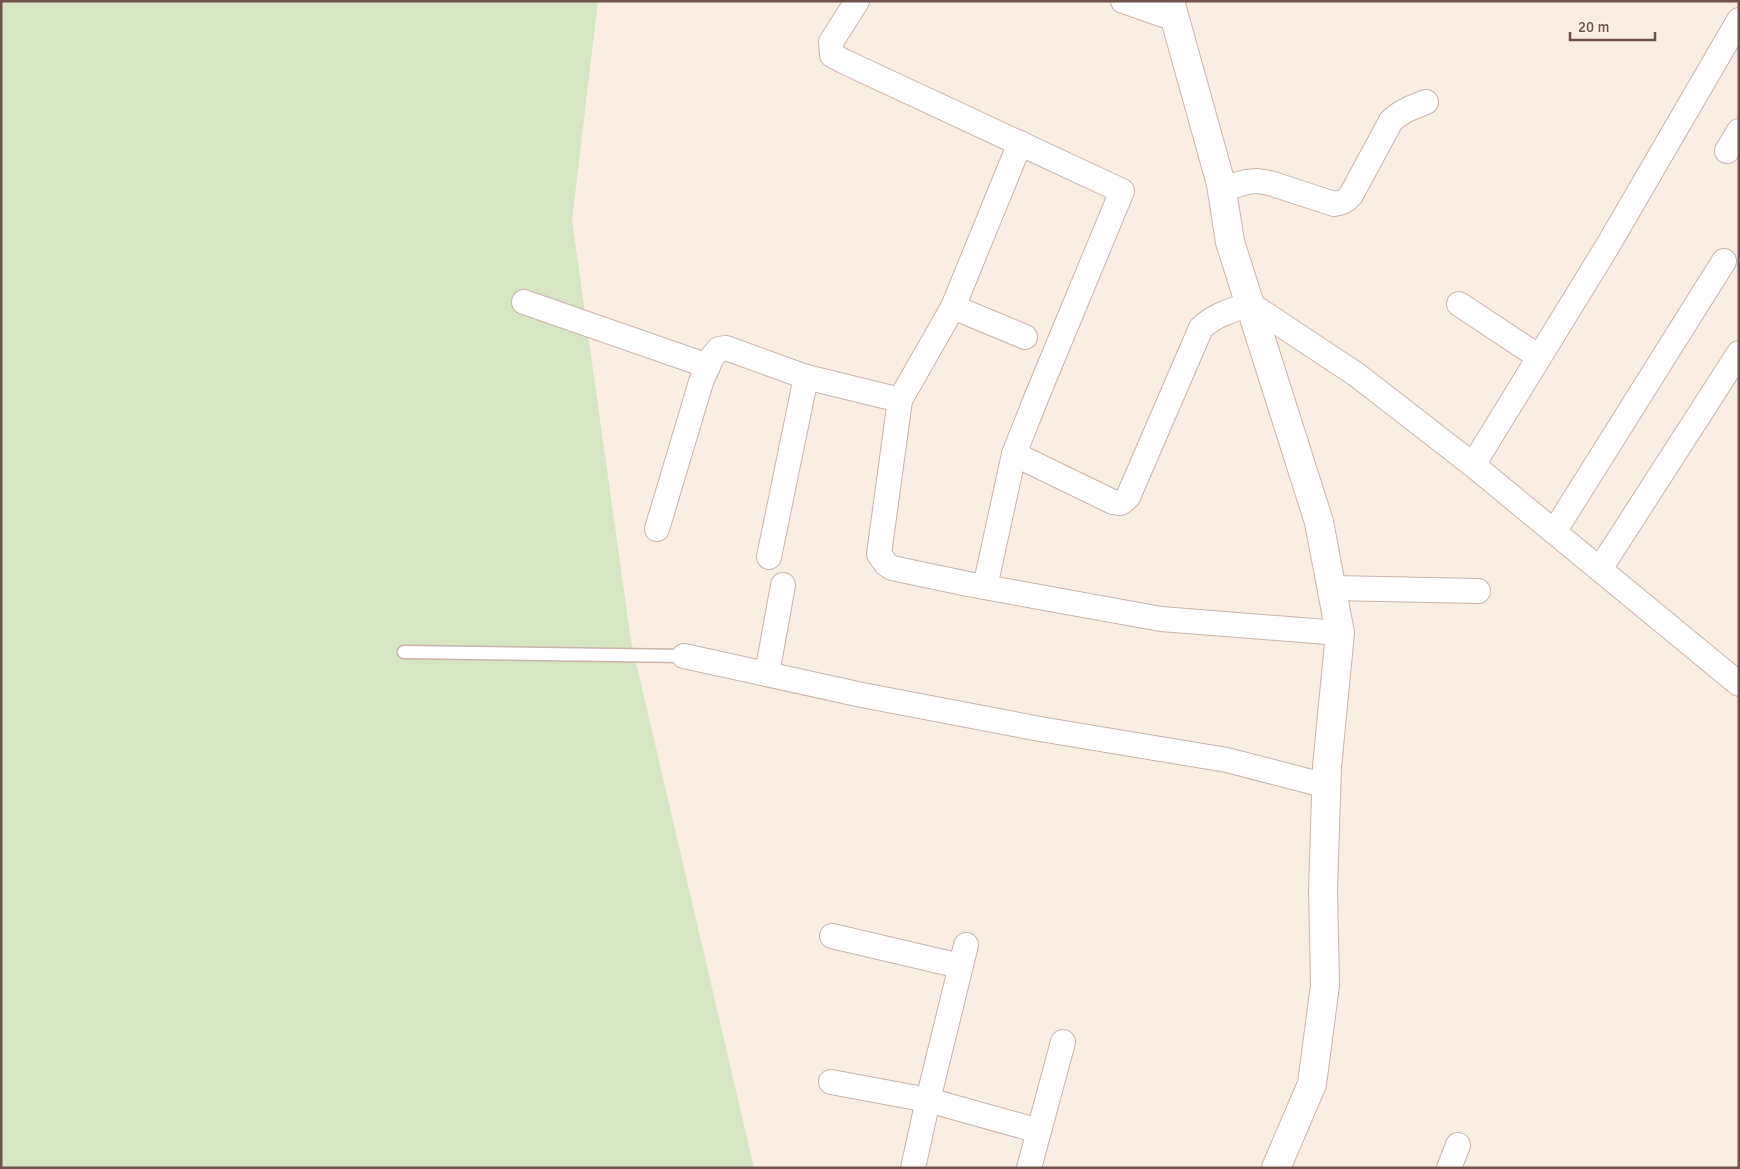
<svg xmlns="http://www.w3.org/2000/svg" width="1740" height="1169" font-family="Signika,sans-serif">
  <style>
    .green { fill: #d6e5c2 }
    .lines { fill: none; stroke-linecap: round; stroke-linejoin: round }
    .lane-casing { stroke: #c9b3aa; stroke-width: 15 }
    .street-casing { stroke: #c9b3aa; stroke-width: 26 }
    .secondary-casing { stroke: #ceb4aa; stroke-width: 30 }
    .lane { stroke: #fff; stroke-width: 12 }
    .street { stroke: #fff; stroke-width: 24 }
    .secondary { stroke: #fff; stroke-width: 28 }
  </style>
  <rect width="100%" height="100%" fill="#faede2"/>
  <path class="green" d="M1,1H598L572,220L631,641L754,1168H1Z"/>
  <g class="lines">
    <defs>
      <path id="lane" d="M404,652L684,656"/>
      <g id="street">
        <path d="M857,1L831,42L832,55L843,61L1122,191L1037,396L1014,454L985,587"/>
        <path d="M1123,1L1175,19"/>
        <path d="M1727,151L1739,131"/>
        <path d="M1221,184L1237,185L1246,182L1257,181L1270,183L1334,204C1342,203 1346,201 1351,195L1391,121C1401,111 1413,107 1426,102"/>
        <path d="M524,302L708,366"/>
        <path d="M1459,304L1539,357"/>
        <path d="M953,307L1025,337"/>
        <path d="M900,400L953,307L1020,143"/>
        <path d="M1014,454L1113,502L1121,503L1128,497L1201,328C1215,315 1232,310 1250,304L1357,375L1473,465L1739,684"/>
        <path d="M1473,465L1607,247L1739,20"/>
        <path d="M657,529L701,382L712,357L719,349L726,348L806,377L900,400L879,554L886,564L892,568L968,584L1161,619L1340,633"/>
        <path d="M1554,532L1724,261"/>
        <path d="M769,557L806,377"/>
        <path d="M1600,569L1739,353"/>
        <path d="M1332,588L1478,591"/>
        <path d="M684,656L862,695L1040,729L1227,760L1327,786"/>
        <path d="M767,674L783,585"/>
        <path d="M832,936L960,966"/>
        <path d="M831,1082L928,1100L1039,1131"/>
        <path d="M913,1168L928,1100L966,945"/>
        <path d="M1029,1168L1063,1042"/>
        <path d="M1449,1168L1458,1145"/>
      </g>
      <path id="secondary" d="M1170,1L1221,184L1230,242L1319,522L1340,633L1327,767L1323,889L1325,985L1312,1084L1276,1168"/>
    </defs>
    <use href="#lane" class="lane-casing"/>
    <use href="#street" class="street-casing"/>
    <use href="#secondary" class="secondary-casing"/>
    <use href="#lane" class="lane"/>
    <use href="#street" class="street"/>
    <use href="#secondary" class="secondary"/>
  </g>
  <rect width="1740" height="1169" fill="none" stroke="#6e524b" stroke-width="5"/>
  <path d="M1570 32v8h85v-8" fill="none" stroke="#6e524b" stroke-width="2.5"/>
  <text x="1578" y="32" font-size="15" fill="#6e524b" stroke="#fdf1e7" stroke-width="4" paint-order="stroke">20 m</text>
</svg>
